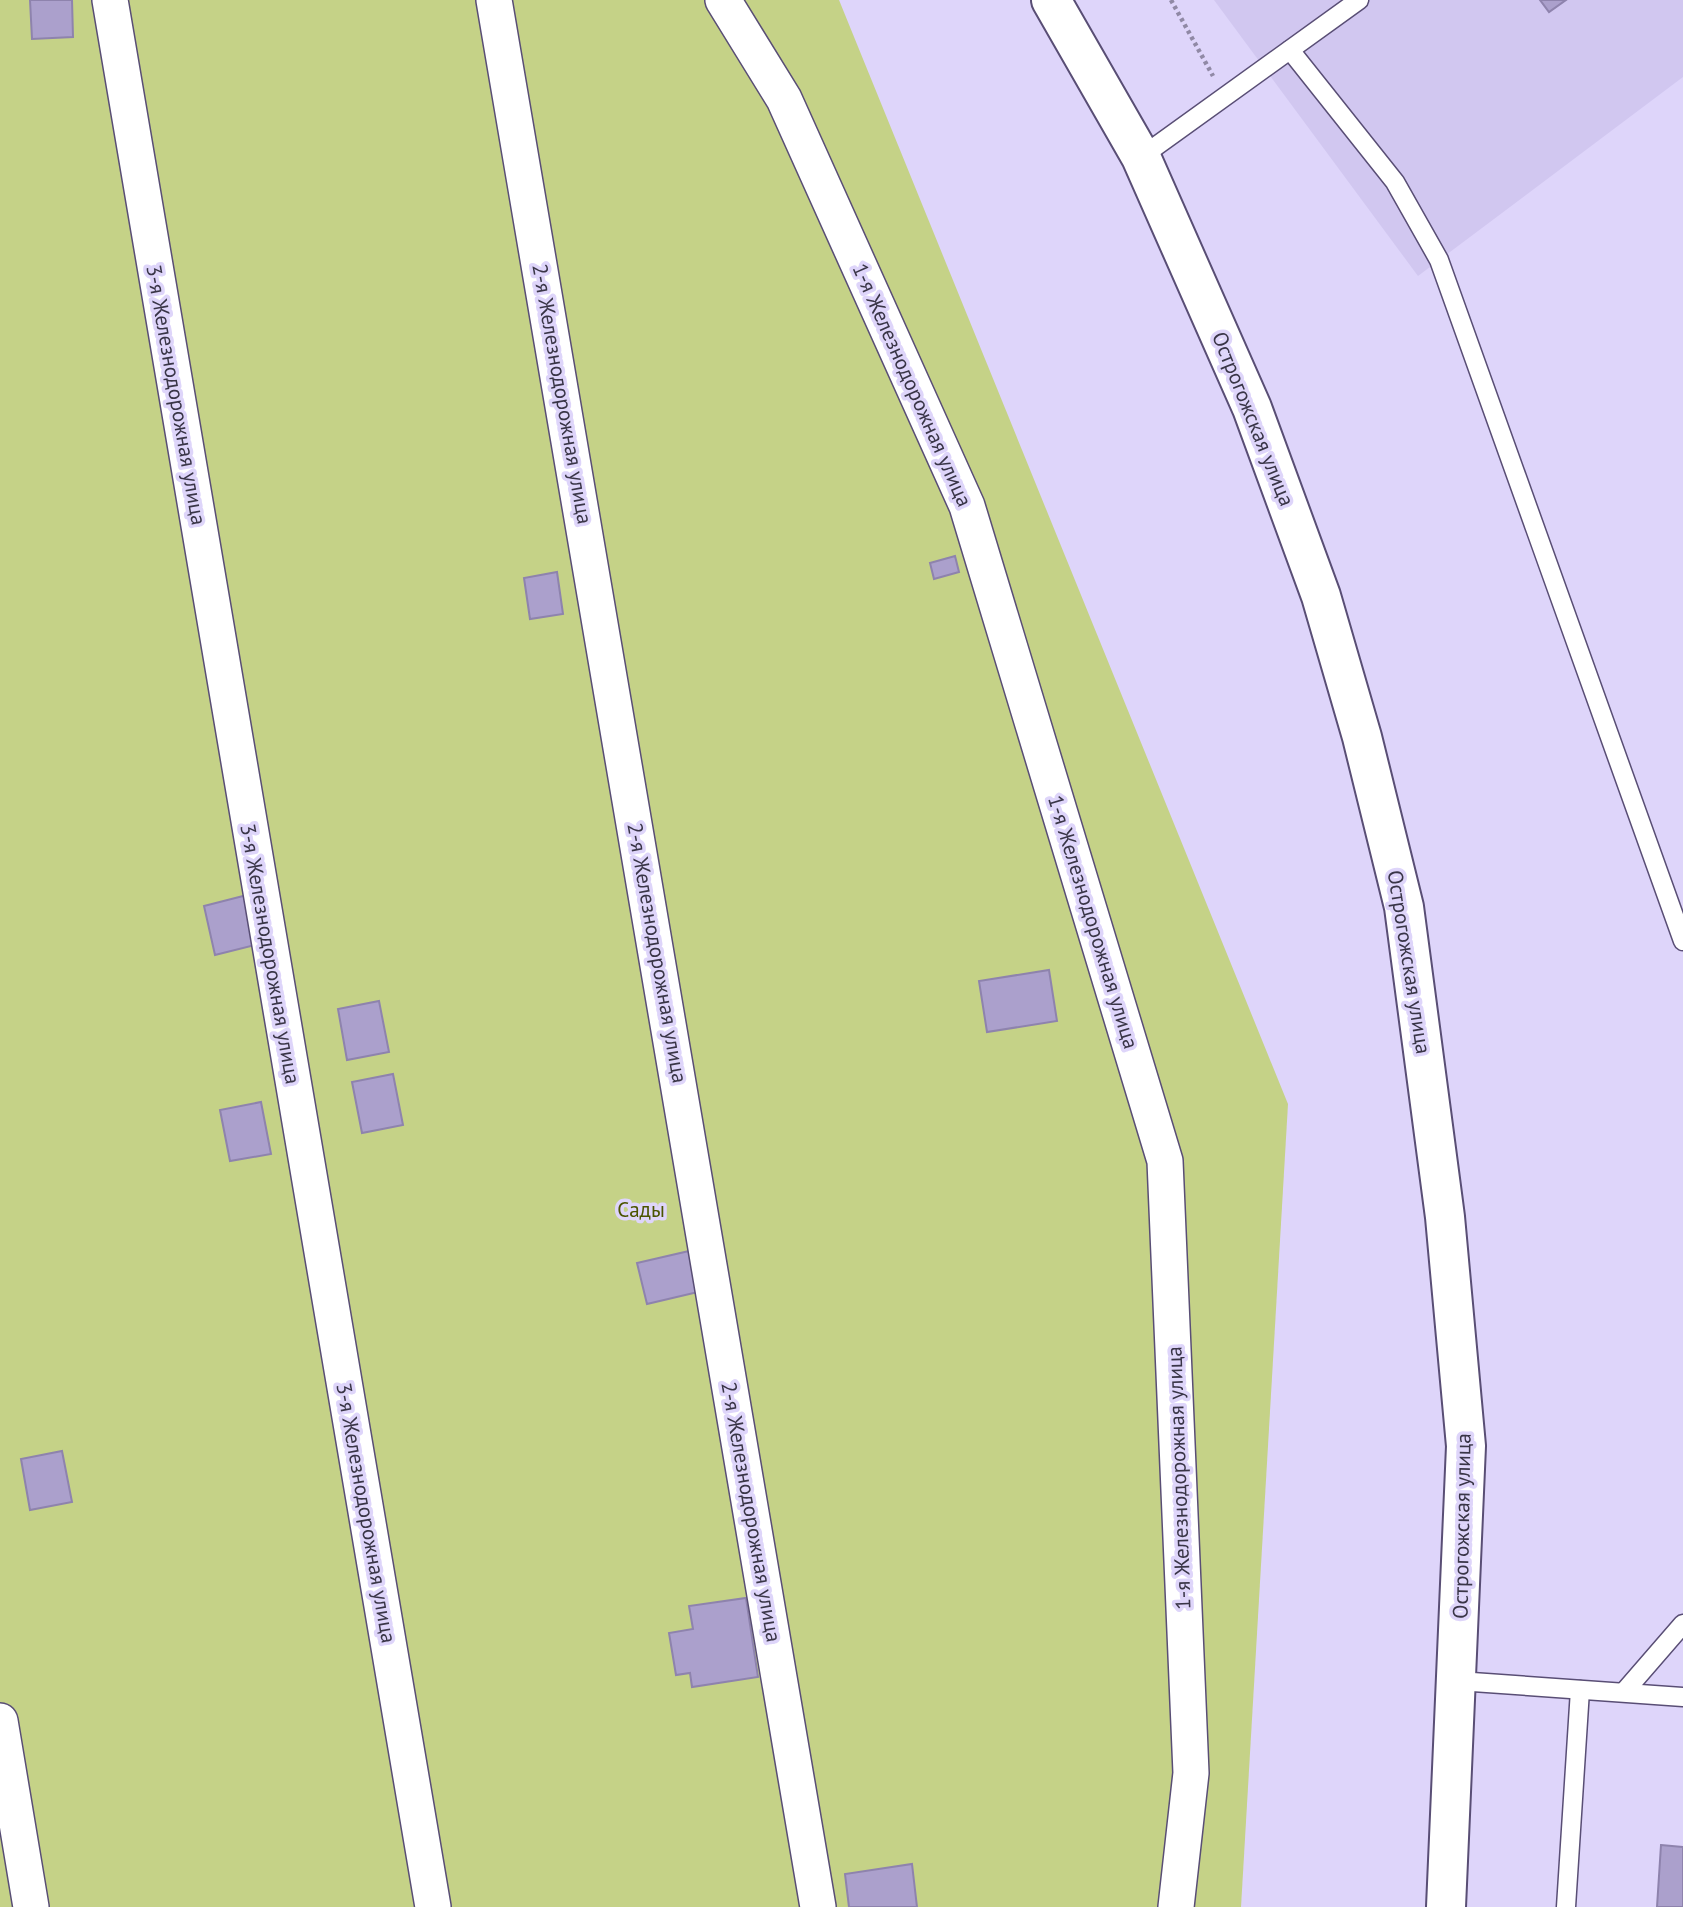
<svg xmlns="http://www.w3.org/2000/svg" width="1683" height="1907" font-family="'PT Sans',sans-serif">
  <style>
    .built { fill: #d1c7f0 }
    .green { fill: #c5d287 }
    .building { fill: #aba0cc; stroke: #8e83ad; stroke-width: 2 }
    .lines { fill: none; stroke-linecap: round; stroke-linejoin: round }
    .lane-casing { stroke: #594e75; stroke-width: 21 }
    .street-casing { stroke: #594e75; stroke-width: 38 }
    .secondary-casing { stroke: #594e75; stroke-width: 42 }
    .path { stroke: #9089a5; stroke-width: 4.5; stroke-dasharray: 3.5 3.5; stroke-linecap: butt }
    .lane { stroke: #fff; stroke-width: 18 }
    .street { stroke: #fff; stroke-width: 35 }
    .secondary { stroke: #fff; stroke-width: 38 }
    .labels { text-anchor: middle; stroke-width: 7; stroke-linejoin: round; paint-order: stroke }
    .street-label { font-size: 21px; fill: #393547; stroke: #ded5fa }
    .park-label { font-size: 21px; fill: #4b5400; stroke: #ded5fa }
  </style>
  <rect width="100%" height="100%" fill="#ded5fa"/>
  <path class="built" d="M1214,0H1683V77L1418,276Z"/>
  <path class="green" d="M0,0H839L1288,1104L1241,1907H0Z"/>
  <g class="building">
    <path d="M30,0H72L73,37L32,39Z"/>
    <path d="M1540,0H1566L1549,12Z"/>
    <path d="M955,556L959,572L934,579L930,563Z"/>
    <path d="M557,572L563,614L530,619L524,578Z"/>
    <path d="M247,895L259,944L215,955L204,906Z"/>
    <path d="M1049,970L1057,1021L987,1032L979,981Z"/>
    <path d="M379,1001L389,1052L347,1060L338,1009Z"/>
    <path d="M393,1074L403,1125L362,1133L352,1082Z"/>
    <path d="M261,1102L271,1154L230,1161L220,1110Z"/>
    <path d="M689,1251L698,1292L647,1304L637,1263Z"/>
    <path d="M62,1451L72,1502L30,1510L21,1459Z"/>
    <path d="M746,1598L758,1677L692,1687L690,1673L676,1675L669,1633L693,1629L689,1606Z"/>
    <path d="M1661,1845L1683,1847V1907H1657Z"/>
    <path d="M912,1864L917,1907H849L845,1874Z"/>
  </g>
  <g class="lines">
    <defs>
      <g id="lane">
        <path d="M1290,50L1395,182L1439,260L1683,941"/>
        <path d="M1141,157L1359,0"/>
        <path d="M1458,1681L1683,1697"/>
        <path d="M1624,1692L1683,1624"/>
        <path d="M1566,1907L1580,1690"/>
      </g>
      <g id="street">
        <path d="M110,0L433,1907"/>
        <path d="M494,0L818,1907"/>
        <path d="M723,0L784,99L967,506L1165,1161L1191,1773L1176,1907"/>
        <path d="M0,1721L31,1907"/>
      </g>
      <path id="secondary" d="M1051,0L1141,157L1252,408L1321,596L1362,737L1404,907L1445,1217L1466,1446L1446,1907"/>
    </defs>
    <use href="#lane" class="lane-casing"/>
    <use href="#street" class="street-casing"/>
    <use href="#secondary" class="secondary-casing"/>
    <path class="path" d="M1171,0L1213,76"/>
    <use href="#lane" class="lane"/>
    <use href="#street" class="street"/>
    <use href="#secondary" class="secondary"/>
  </g>
  <g class="labels">
    <g class="street-label">
      <text transform="translate(912 385) rotate(66)" y="7">1-я Железнодорожная улица</text>
      <text transform="translate(562 394) rotate(80)" y="7">2-я Железнодорожная улица</text>
      <text transform="translate(176 395) rotate(80)" y="7">3-я Железнодорожная улица</text>
      <text transform="translate(1253 419) rotate(68)" y="7">Острогожская улица</text>
      <text transform="translate(1093 922) rotate(73)" y="7">1-я Железнодорожная улица</text>
      <text transform="translate(657 953) rotate(80)" y="7">2-я Железнодорожная улица</text>
      <text transform="translate(270 954) rotate(80)" y="7">3-я Железнодорожная улица</text>
      <text transform="translate(1409 962) rotate(81)" y="7">Острогожская улица</text>
      <text transform="translate(1179 1478) rotate(-92)" y="7">1-я Железнодорожная улица</text>
      <text transform="translate(751 1512) rotate(80)" y="7">2-я Железнодорожная улица</text>
      <text transform="translate(366 1513) rotate(80)" y="7">3-я Железнодорожная улица</text>
      <text transform="translate(1462 1526) rotate(-89)" y="7">Острогожская улица</text>
    </g>
    <g class="park-label">
      <text x="641" y="1217">Сады</text>
    </g>
  </g>
</svg>
